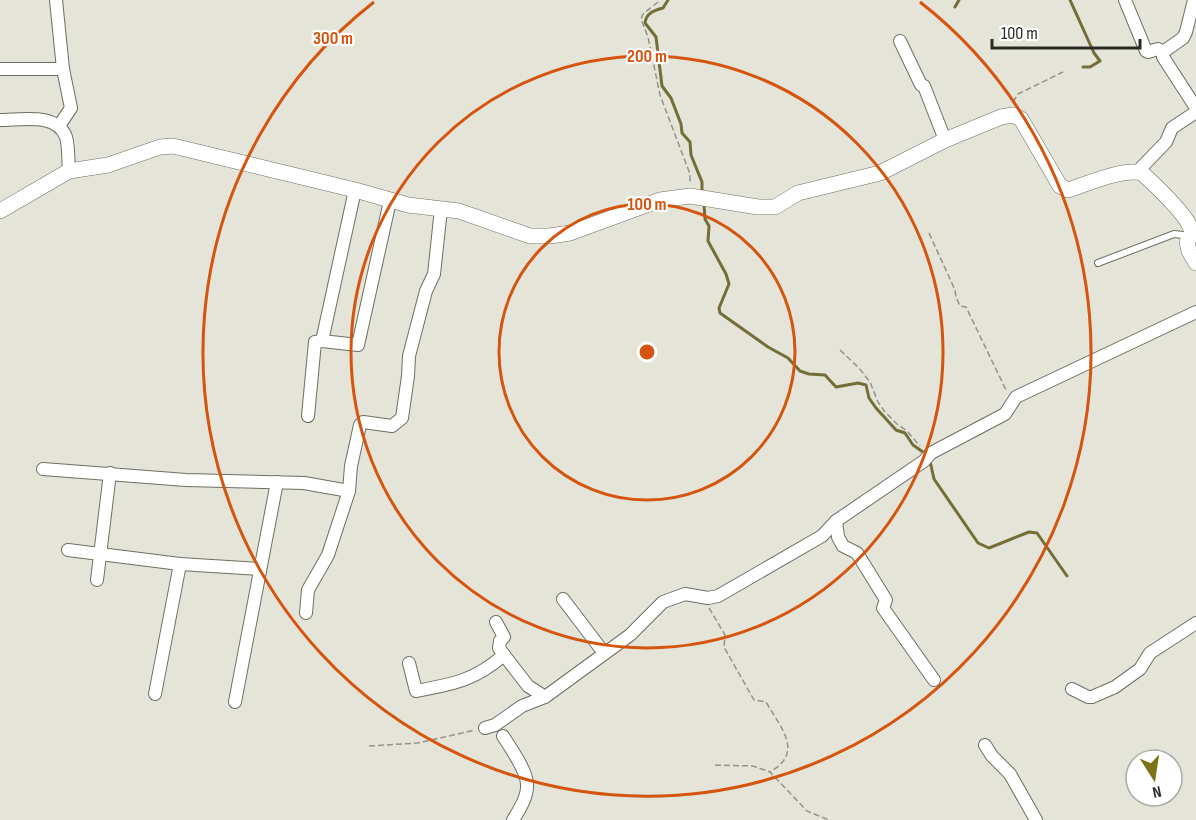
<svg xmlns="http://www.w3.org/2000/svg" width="1196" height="820" font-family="'Sofia Sans Condensed',sans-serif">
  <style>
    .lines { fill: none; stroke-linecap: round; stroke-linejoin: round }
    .stream { stroke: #736e38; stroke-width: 3 }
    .service-casing { stroke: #6f6e63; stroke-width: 8 }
    .minor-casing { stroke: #6f6e63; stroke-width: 14 }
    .tertiary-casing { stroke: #6f6e63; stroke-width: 16 }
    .path { stroke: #93938a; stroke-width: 1.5; stroke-dasharray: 6 3; stroke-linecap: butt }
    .service { stroke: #fff; stroke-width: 6 }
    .minor { stroke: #fff; stroke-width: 12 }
    .tertiary { stroke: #fff; stroke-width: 15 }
    .ring { fill: none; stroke: #d5540e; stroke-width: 3 }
    .centre { fill: #d5540e; stroke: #fff; stroke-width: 3 }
    .ring-label { font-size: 18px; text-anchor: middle; font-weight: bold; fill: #d5540e; stroke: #fff; stroke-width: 4.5; stroke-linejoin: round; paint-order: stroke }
  </style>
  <rect width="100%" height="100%" fill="#e5e4d8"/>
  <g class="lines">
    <g class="stream">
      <path d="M668,0L663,8C655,10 646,13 645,23L656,37L662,86L671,98L681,124L682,133L690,142L691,155L702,182V192"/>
      <path d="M1070,0L1094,53L1100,61L1090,67H1083"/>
      <path d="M955,7L959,0"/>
      <path d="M704,204L705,219L709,226L708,241L726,274L729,284L719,308L720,313L768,347L788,358L800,371L809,374L825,375L836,387L858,383L866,385L869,398L876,408L896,430L905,433L913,445L923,452"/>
      <path d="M930,461L934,479L978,543L989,548L1029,532L1037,533L1067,576"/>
    </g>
    <defs>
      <path id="service" d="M1098,263L1174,234L1191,236"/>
      <g id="minor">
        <path d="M56,0L63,69L71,108L59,126"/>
        <path d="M1125,0L1146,51L1148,52L1158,49L1163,52"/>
        <path d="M1194,0L1186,32L1183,38L1163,52V57L1196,108"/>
        <path d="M900,41L921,85L924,86L945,140"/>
        <path d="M0,69H63"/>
        <path d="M0,120C20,120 57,112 66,137C69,147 68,161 69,171"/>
        <path d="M1138,171L1166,142L1172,128L1196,112"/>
        <path d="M322,341L355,190"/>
        <path d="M308,416L315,342L322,341L358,345L390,201"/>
        <path d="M43,469L186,480L304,483L349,491"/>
        <path d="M836,521L838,537L843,546L857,553L886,600L883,608L934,680"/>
        <path d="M68,550L180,564L260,569"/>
        <path d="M97,580L110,473"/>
        <path d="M563,599L604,653"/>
        <path d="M306,613L308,590L328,555L349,491L351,466L360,425L363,422L392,426L402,418L408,376L409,356L426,291L434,274L441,209"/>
        <path d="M496,622L504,637L500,641L499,648L504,655L528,686L545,697"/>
        <path d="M409,663L416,691C453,684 474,681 504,655"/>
        <path d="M1072,689L1088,697H1092L1115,687L1140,669L1150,653L1196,623"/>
        <path d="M155,694L180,564"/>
        <path d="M235,702L277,482"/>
        <path d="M485,728L495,725L522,706L545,697L630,635L663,602L685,594L708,598L718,596L822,536L836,521L924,461L931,453L1005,414L1016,397L1196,312"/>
        <path d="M503,736C510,747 527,771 527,784C528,797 519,810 513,820"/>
        <path d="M985,745L992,756L1010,774L1036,820"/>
      </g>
      <path id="tertiary" d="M0,211L69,171L108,165L160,147L173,146L355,190L408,205L459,211L530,236H550L570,233L660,200L690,196L758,207H775L798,193L880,173L945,140L1001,117L1013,115L1021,119L1060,186L1068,190C1087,184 1123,168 1142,173C1154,184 1186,214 1191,229C1192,234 1190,238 1187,242L1189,251L1196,263"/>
    </defs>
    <use href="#service" class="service-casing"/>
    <use href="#minor" class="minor-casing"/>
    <use href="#tertiary" class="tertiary-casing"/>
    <g class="path">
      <path d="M658,2L643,14L641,19L648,37L660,95L690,174V183"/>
      <path d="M1013,102L1018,94L1063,72"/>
      <path d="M929,233L955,290L956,297L960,306L966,307L1007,392"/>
      <path d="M840,350L859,368L870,382L878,402L885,412L897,424L907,431L920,446"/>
      <path d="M709,608L725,635L724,647L754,700L766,702C780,727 805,752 770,772"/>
      <path d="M369,746L418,743L475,730"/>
      <path d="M715,765L753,766L770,772L807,811L829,820"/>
    </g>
    <use href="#service" class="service"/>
    <use href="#minor" class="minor"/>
    <use href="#tertiary" class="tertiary"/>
  </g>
  <g class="ring">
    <circle cx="647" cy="352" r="148"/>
    <circle cx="647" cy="352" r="296"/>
    <path d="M920 2A444 444 0 1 1 374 2"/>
  </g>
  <circle cx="647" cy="352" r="9" class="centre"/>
  <g class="ring-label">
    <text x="333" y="44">300 m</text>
    <text x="647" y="62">200 m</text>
    <text x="647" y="210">100 m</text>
  </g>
  <g transform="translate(1154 778) rotate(168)"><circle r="28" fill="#ffffff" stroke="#aaaaa8" stroke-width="1.5"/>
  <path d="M0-4.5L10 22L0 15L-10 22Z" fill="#7c7316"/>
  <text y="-9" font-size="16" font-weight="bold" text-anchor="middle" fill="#2a2a25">N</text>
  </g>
  <path d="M992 39v9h148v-9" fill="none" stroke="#2a2a25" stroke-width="3"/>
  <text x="1001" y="39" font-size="18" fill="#2a2a25" stroke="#ffffff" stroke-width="4.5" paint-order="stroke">100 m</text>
</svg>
